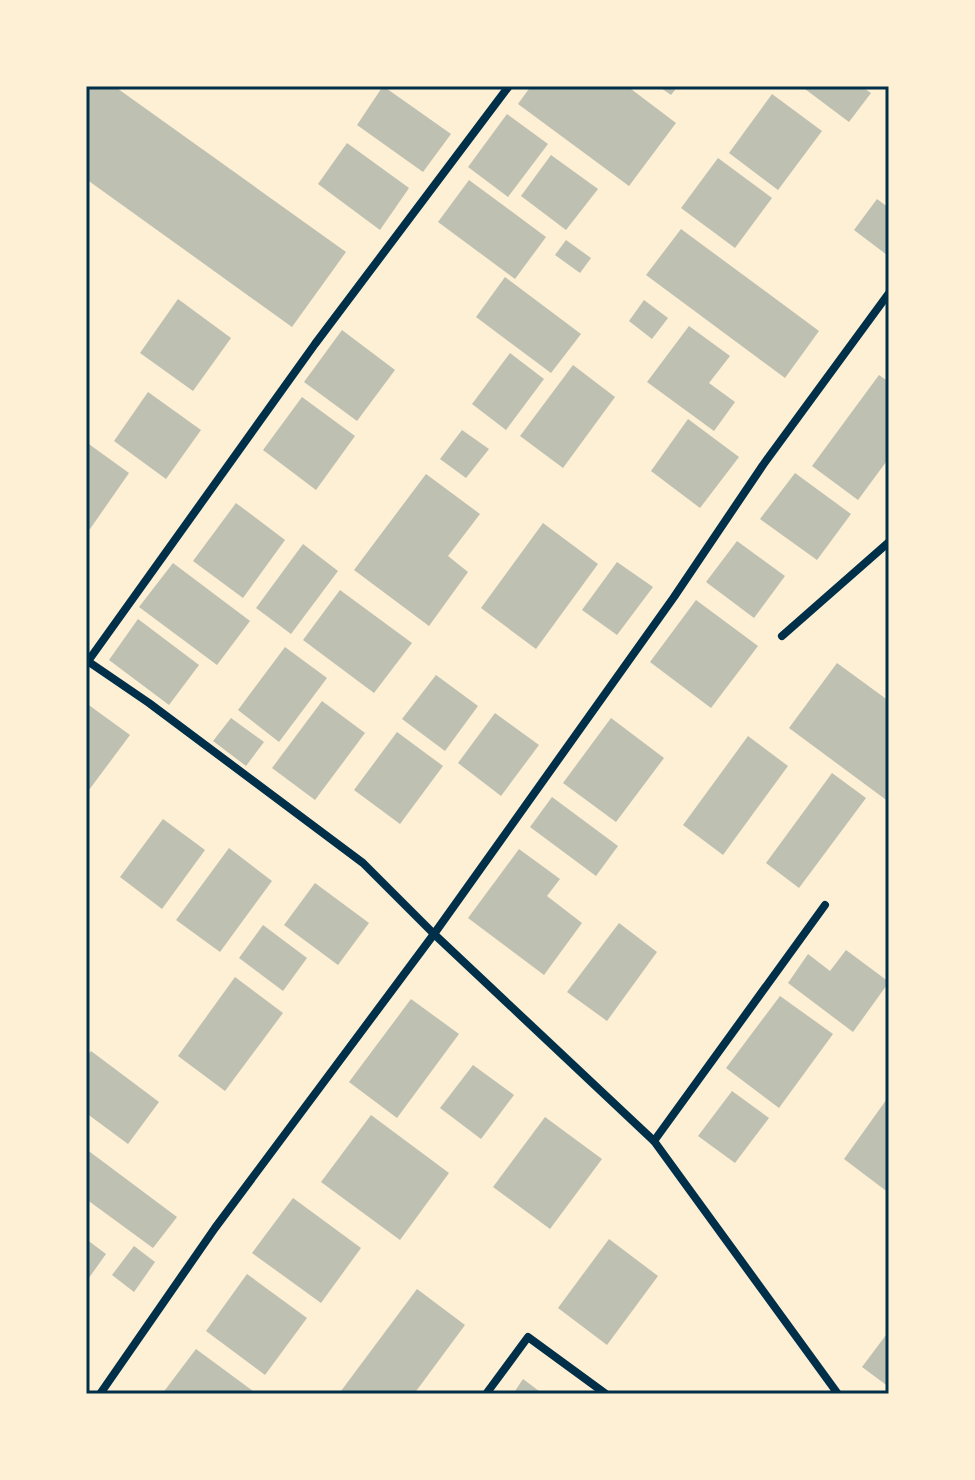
<svg xmlns="http://www.w3.org/2000/svg" width="975" height="1480" font-family="'Nunito Sans',sans-serif">
  <style>
    .building { fill: #bec0b2 }
    .lines { fill: none; stroke-linecap: round; stroke-linejoin: round }
    .minor { stroke: #003049; stroke-width: 8 }
    .neatline { fill: none; stroke: #003049; stroke-width: 3 }
  </style>
  <rect width="100%" height="100%" fill="#fdf0d5"/>
  <g class="building">
    <path d="M86,86H114L346,252L292,327L86,179Z"/>
    <path d="M383,86L451,134L423,172L357,125Z"/>
    <path d="M531,86H627L676,123L629,186L518,104Z"/>
    <path d="M658,86H678L671,95Z"/>
    <path d="M801,86H861L871,93L849,122Z"/>
    <path d="M772,94L822,131L778,190L729,153Z"/>
    <path d="M507,114L548,144L508,197L468,167Z"/>
    <path d="M347,143L409,188L380,230L318,184Z"/>
    <path d="M551,155L598,189L566,230L521,196Z"/>
    <path d="M718,158L772,198L735,248L681,208Z"/>
    <path d="M469,180L546,237L515,279L438,222Z"/>
    <path d="M877,199L889,208L887,255L854,230Z"/>
    <path d="M681,229L819,331L785,378L646,275Z"/>
    <path d="M566,240L591,258L580,273L555,255Z"/>
    <path d="M505,277L581,334L551,373L476,317Z"/>
    <path d="M178,299L231,338L193,391L140,353Z"/>
    <path d="M644,300L668,318L652,339L629,321Z"/>
    <path d="M689,326L730,356L709,383L735,402L714,431L647,382Z"/>
    <path d="M342,330L395,370L357,421L304,382Z"/>
    <path d="M510,353L544,379L506,430L472,404Z"/>
    <path d="M573,365L615,397L563,468L520,436Z"/>
    <path d="M879,375L889,382V458L858,500L812,466Z"/>
    <path d="M148,392L201,430L166,479L114,441Z"/>
    <path d="M302,397L355,436L316,490L263,450Z"/>
    <path d="M688,419L739,457L700,508L651,471Z"/>
    <path d="M462,430L489,449L466,478L440,459Z"/>
    <path d="M86,442L129,473L90,529L86,527Z"/>
    <path d="M795,473L851,514L817,560L760,519Z"/>
    <path d="M426,474L480,514L448,556L468,572L429,626L354,570Z"/>
    <path d="M236,503L285,540L243,598L193,561Z"/>
    <path d="M543,523L598,564L536,649L481,608Z"/>
    <path d="M737,541L785,576L754,618L706,582Z"/>
    <path d="M303,544L338,571L291,634L256,608Z"/>
    <path d="M617,562L653,587L617,635L582,610Z"/>
    <path d="M173,563L250,621L217,665L139,607Z"/>
    <path d="M340,590L412,643L374,693L303,640Z"/>
    <path d="M696,600L758,646L711,708L650,662Z"/>
    <path d="M138,619L199,665L169,705L109,660Z"/>
    <path d="M285,647L327,678L279,742L238,710Z"/>
    <path d="M837,663L889,701V802L789,728Z"/>
    <path d="M436,675L478,706L445,751L402,719Z"/>
    <path d="M322,701L365,733L315,800L272,768Z"/>
    <path d="M86,703L130,735L86,794Z"/>
    <path d="M495,713L539,745L501,796L458,763Z"/>
    <path d="M231,718L264,742L246,766L213,741Z"/>
    <path d="M611,718L664,758L616,822L563,783Z"/>
    <path d="M397,732L443,766L400,824L354,790Z"/>
    <path d="M748,736L788,766L723,855L683,825Z"/>
    <path d="M832,773L866,798L799,888L766,863Z"/>
    <path d="M552,797L618,846L596,876L530,827Z"/>
    <path d="M163,819L205,850L162,909L120,877Z"/>
    <path d="M229,848L272,881L220,952L176,920Z"/>
    <path d="M519,849L560,879L547,896L582,923L544,975L468,918Z"/>
    <path d="M315,883L369,923L338,965L284,925Z"/>
    <path d="M619,923L657,952L607,1021L567,992Z"/>
    <path d="M263,925L307,958L283,991L239,958Z"/>
    <path d="M846,950L889,982L853,1032L788,983L808,954L830,971Z"/>
    <path d="M235,977L283,1013L225,1091L178,1056Z"/>
    <path d="M780,996L833,1034L779,1108L726,1068Z"/>
    <path d="M411,999L459,1034L397,1118L349,1082Z"/>
    <path d="M91,1051L159,1102L128,1144L86,1113V1057Z"/>
    <path d="M473,1065L514,1095L481,1139L440,1108Z"/>
    <path d="M732,1091L769,1118L735,1163L698,1136Z"/>
    <path d="M889,1096V1193L844,1159Z"/>
    <path d="M371,1115L449,1173L400,1240L321,1182Z"/>
    <path d="M545,1117L602,1159L550,1229L493,1187Z"/>
    <path d="M86,1149L177,1217L153,1248L86,1199Z"/>
    <path d="M293,1198L361,1248L321,1303L252,1253Z"/>
    <path d="M86,1239L106,1254L86,1282Z"/>
    <path d="M609,1239L658,1276L607,1345L558,1308Z"/>
    <path d="M134,1246L155,1262L134,1292L112,1275Z"/>
    <path d="M247,1274L307,1318L265,1375L206,1331Z"/>
    <path d="M417,1289L465,1325L414,1394H346L341,1391Z"/>
    <path d="M889,1331V1387L862,1367Z"/>
    <path d="M196,1349L257,1394H162Z"/>
    <path d="M523,1379L543,1394H513Z"/>
  </g>
  <g class="lines">
    <g class="minor">
      <path d="M782,636L889,542"/>
      <path d="M86,660L149,703L363,863L434,934L654,1141L838,1394"/>
      <path d="M86,664L315,344L509,86"/>
      <path d="M654,1141L825,905"/>
      <path d="M100,1394L215,1228L434,934L674,597L763,465L889,293"/>
      <path d="M486,1394L528,1337L606,1394"/>
    </g>
  </g>
  <rect width="975" height="1480" fill="none" stroke="#fdf0d5" stroke-width="176"/>
  <rect x="88" y="88" width="799" height="1304" class="neatline"/>
</svg>
